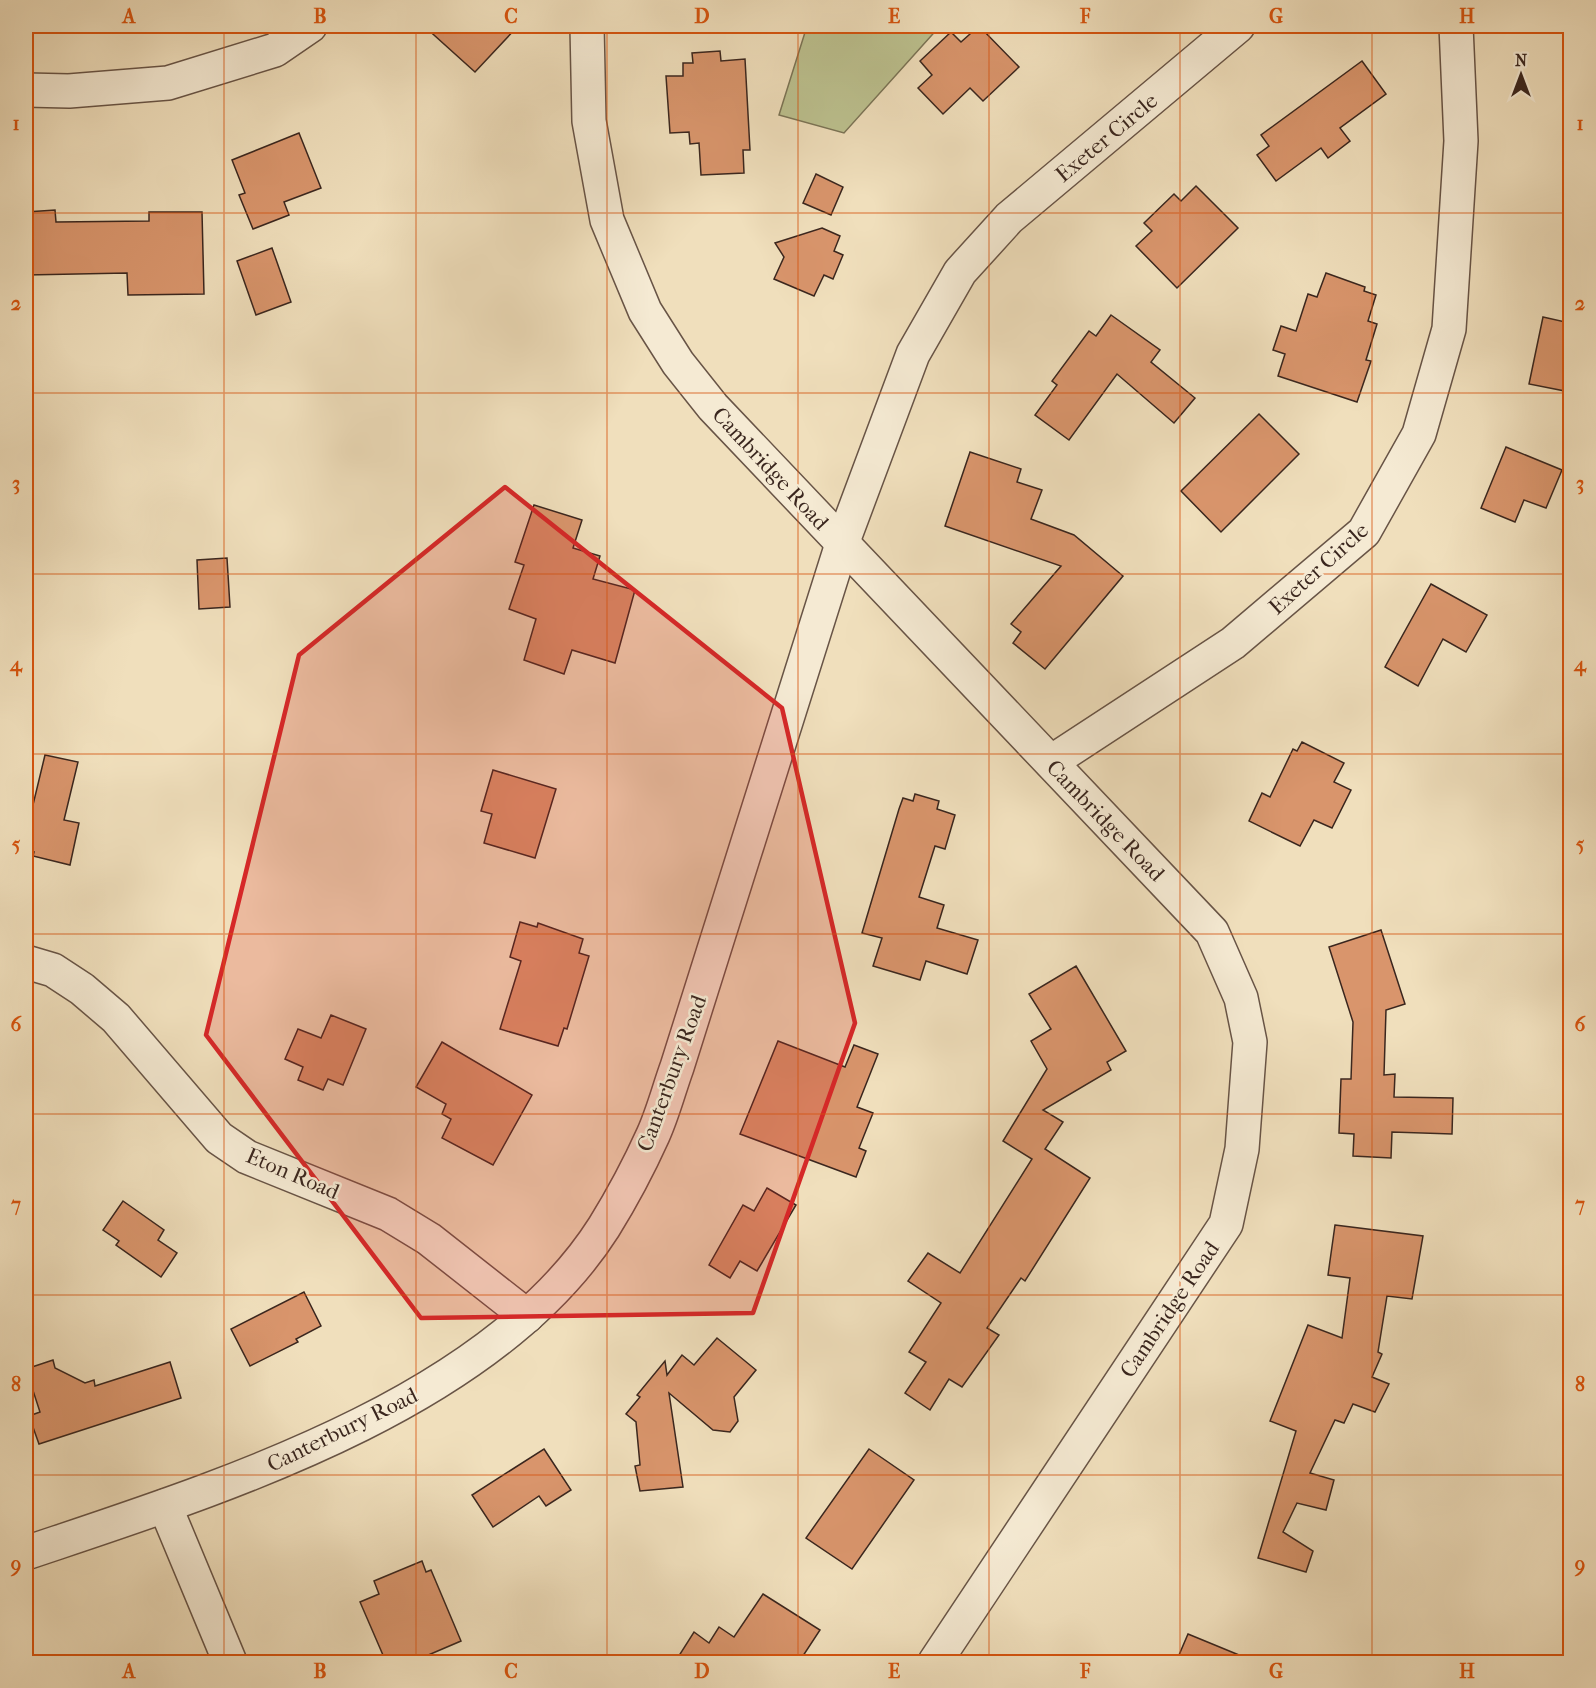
<svg xmlns="http://www.w3.org/2000/svg" width="1596" height="1688" font-family="'IM FELL French Canon',serif">
  <style>
    .green { fill: #bcc18f; stroke: #7b7456; stroke-width: 1.5 }
    .building { fill: #d9956c; stroke: #3a261e; stroke-width: 1.5 }
    .lines { fill: none; stroke-linecap: round; stroke-linejoin: round }
    .minor-casing { stroke: #685446; stroke-width: 36 }
    .minor { stroke: #f5ead3; stroke-width: 33 }
    .marked { fill: #d62828; fill-opacity: 0.2; stroke: #d62828; stroke-width: 4.5; stroke-linejoin: round }
    .grid { fill: none; stroke: #d7540e; stroke-width: 1.5; stroke-opacity: 0.55 }
    .labels { text-anchor: middle; stroke-width: 5; stroke-linejoin: round; paint-order: stroke }
    .street-label { font-size: 22px; fill: #3a261e; stroke: #f5ead3 }
    .neatline { fill: none; stroke: #d7540e; stroke-width: 2 }
    .grid-label { font-size: 20px; text-anchor: middle; font-weight: bold; fill: #d7540e }
  </style>
  <rect width="100%" height="100%" fill="#f0dfbc"/>
  <filter id="stains"><feTurbulence type="fractalNoise" baseFrequency=".00333" numOctaves="4"/><feColorMatrix values="0 0 0 0 .2 0 0 0 0 .09 0 0 0 0 .02 0 0 0 .5 -.17"/></filter>
  <radialGradient id="worn" r=".72"><stop offset=".6" stop-color="#630" stop-opacity="0"/><stop offset="1" stop-color="#630" stop-opacity=".3"/></radialGradient>
  <path class="green" d="M807,26H940L844,133L779,115Z"/>
  <g class="building">
    <path d="M424,26H518L475,72Z"/>
    <path d="M979,26L1019,67L983,101L970,88L943,114L918,88L932,75L920,61L951,32L961,42Z"/>
    <path d="M720,51L721,61L745,59L750,150H743L744,173L701,175L699,143L690,144L689,132L670,133L666,76H683V63H693L692,53Z"/>
    <path d="M1362,61L1386,94L1340,128L1350,141L1328,158L1321,148L1276,181L1257,155L1269,146L1261,135Z"/>
    <path d="M299,133L321,188L284,202L289,215L253,229L239,195L245,193L232,160Z"/>
    <path d="M816,174L843,187L831,215L803,203Z"/>
    <path d="M1196,186L1238,228L1177,288L1136,246L1152,231L1144,223L1174,194L1181,201Z"/>
    <path d="M55,210L56,222L149,221V212H202L204,294L128,295L127,273L26,275V212Z"/>
    <path d="M822,228L840,236L834,251L843,255L833,279L824,275L814,296L774,279L784,257L775,243Z"/>
    <path d="M272,248L291,302L256,315L237,261Z"/>
    <path d="M1326,273L1365,287L1364,291L1376,295L1368,321L1377,324L1366,360L1371,361L1357,402L1278,376L1285,354L1273,350L1281,326L1296,331L1308,294L1317,297Z"/>
    <path d="M1111,315L1160,350L1151,362L1195,398L1174,423L1117,374L1069,440L1035,415L1057,385L1052,381L1089,331L1096,336Z"/>
    <path d="M1543,317L1570,323V392L1529,384Z"/>
    <path d="M1259,414L1299,454L1221,532L1181,491Z"/>
    <path d="M1506,447L1562,470L1546,508L1524,500L1515,522L1481,508Z"/>
    <path d="M970,452L1021,469L1017,482L1042,490L1031,519L1074,535L1123,576L1045,669L1013,643L1021,632L1011,624L1061,566L945,526Z"/>
    <path d="M534,505L582,520L573,548L600,556L593,579L635,590L615,663L572,650L564,674L524,660L536,619L509,609L524,565L515,562Z"/>
    <path d="M227,558L230,607L199,609L197,560Z"/>
    <path d="M1431,584L1487,615L1466,652L1443,639L1418,686L1385,667Z"/>
    <path d="M1302,742L1344,763L1334,782L1351,790L1332,828L1314,820L1300,846L1249,821L1262,793L1270,797L1293,749L1297,751Z"/>
    <path d="M45,755L78,762L64,820L79,823L70,865L33,856L34,852L26,851V807L32,809Z"/>
    <path d="M493,770L556,789L535,858L484,843L492,814L481,811Z"/>
    <path d="M915,794L939,801L937,809L955,815L945,849L935,846L919,897L944,905L937,928L978,940L967,974L926,961L920,980L873,966L882,938L862,933L899,809L903,798L913,801Z"/>
    <path d="M520,922L537,927L538,923L583,939L579,953L589,956L567,1029L564,1028L558,1046L500,1029L521,961L510,957Z"/>
    <path d="M1381,930L1405,1004L1386,1010L1384,1075L1395,1074L1394,1097L1453,1098L1452,1134L1392,1132L1391,1158L1353,1156L1354,1134L1339,1133L1341,1079H1351L1353,1022L1329,947Z"/>
    <path d="M1076,966L1126,1051L1107,1062L1111,1070L1043,1110L1063,1122L1045,1149L1090,1178L1025,1281L1021,1278L987,1328L999,1335L962,1387L949,1379L930,1410L905,1393L926,1362L909,1352L941,1303L908,1281L928,1253L960,1273L1032,1159L1003,1141L1047,1069L1031,1041L1051,1029L1029,994Z"/>
    <path d="M331,1015L366,1029L343,1085L328,1079L323,1090L298,1080L303,1067L285,1059L298,1029L321,1038Z"/>
    <path d="M778,1041L845,1067L854,1045L878,1054L857,1107L873,1113L859,1148L866,1151L856,1177L740,1134Z"/>
    <path d="M442,1042L532,1095L493,1165L442,1138L451,1119L442,1114L446,1104L416,1087Z"/>
    <path d="M767,1188L796,1205L757,1271L740,1261L730,1278L709,1265L743,1205L754,1211Z"/>
    <path d="M123,1201L164,1230L158,1240L177,1253L161,1277L116,1245L119,1241L103,1230Z"/>
    <path d="M1335,1225L1423,1236L1412,1299L1387,1296L1378,1352L1382,1354L1372,1377L1389,1384L1375,1412L1353,1404L1344,1423L1335,1420L1310,1473L1334,1480L1326,1510L1297,1503L1283,1532L1313,1551L1306,1572L1258,1558L1296,1431L1270,1421L1308,1325L1342,1338L1350,1278L1328,1275Z"/>
    <path d="M304,1292L321,1326L296,1339L298,1342L250,1366L231,1329Z"/>
    <path d="M717,1338L756,1370L734,1397L738,1421L730,1432L713,1430L669,1393L683,1487L640,1491L635,1466L640,1465L636,1422L626,1414L640,1397L637,1395L665,1361L667,1375L682,1355L694,1365Z"/>
    <path d="M53,1360L55,1368L85,1383L94,1380L95,1386L170,1362L181,1398L39,1444L29,1416L40,1412L26,1369Z"/>
    <path d="M544,1449L571,1490L546,1506L539,1496L493,1527L472,1495Z"/>
    <path d="M869,1449L914,1480L852,1569L806,1538Z"/>
    <path d="M422,1561L426,1572L431,1570L461,1641L412,1662H386L360,1602L379,1594L374,1581Z"/>
    <path d="M763,1594L820,1630L799,1662H675L694,1632L709,1643L719,1627L734,1637Z"/>
    <path d="M1188,1634L1256,1662H1176Z"/>
  </g>
  <g class="lines">
    <defs>
      <g id="minor">
        <path d="M587,26L589,121L607,220L645,311L678,363L713,407L1212,932L1241,998L1250,1042L1242,1149L1226,1224L935,1662"/>
        <path d="M26,90L69,91L168,83L275,50L310,26"/>
        <path d="M1051,762L1233,643L1364,532L1419,434L1449,329L1461,141L1456,26"/>
        <path d="M26,962L53,970L82,989L116,1018L219,1138L247,1157L388,1214L429,1239L527,1316"/>
        <path d="M165,1506L230,1662"/>
        <path d="M26,1553C216,1489 491,1405 604,1227C622,1198 639,1166 653,1135C663,1113 669,1089 677,1067L842,544L913,354L960,272L1009,218L1238,26"/>
      </g>
    </defs>
    <use href="#minor" class="minor-casing"/>
    <use href="#minor" class="minor"/>
  </g>
  <path class="marked" d="M505,487L782,708L855,1023L753,1313L421,1318L206,1035L299,655Z"/>
  <path class="grid" d="M224,26V1662M416,26V1662M607,26V1662M798,26V1662M989,26V1662M1180,26V1662M1372,26V1662M26,213H1570M26,393H1570M26,574H1570M26,754H1570M26,934H1570M26,1114H1570M26,1295H1570M26,1475H1570"/>
  <g class="labels">
    <g class="street-label">
      <text transform="translate(1106 137) rotate(-40)" y="8">Exeter Circle</text>
      <text transform="translate(771 468) rotate(47)" y="8">Cambridge Road</text>
      <text transform="translate(1318 568) rotate(-42)" y="8">Exeter Circle</text>
      <text transform="translate(1106 820) rotate(46)" y="8">Cambridge Road</text>
      <text transform="translate(671 1073) rotate(-70)" y="8">Canterbury Road</text>
      <text transform="translate(293 1173) rotate(23)" y="8">Eton Road</text>
      <text transform="translate(1169 1309) rotate(-56)" y="8">Cambridge Road</text>
      <text transform="translate(342 1429) rotate(-26)" y="8">Canterbury Road</text>
    </g>
  </g>
  <rect width="1596" height="1688" fill="none" stroke="#f0dfbc" stroke-width="66"/>
  <g transform="translate(1521 75)" stroke="#f5ead3" stroke-width="4.5" paint-order="stroke">
  <path d="M0-4.5L10 22L0 15L-10 22Z" fill="#3a261e"/>
  <text y="-9" font-size="16" font-weight="bold" text-anchor="middle" fill="#3a261e">N</text>
  </g>
  <rect x="33" y="33" width="1530" height="1622" class="neatline"/>
  <g class="grid-label">
    <text x="129" y="23">A</text>
    <text x="320" y="23">B</text>
    <text x="511" y="23">C</text>
    <text x="702" y="23">D</text>
    <text x="894" y="23">E</text>
    <text x="1085" y="23">F</text>
    <text x="1276" y="23">G</text>
    <text x="1467" y="23">H</text>
    <text x="16" y="130">1</text>
    <text x="1580" y="130">1</text>
    <text x="16" y="310">2</text>
    <text x="1580" y="310">2</text>
    <text x="16" y="490">3</text>
    <text x="1580" y="490">3</text>
    <text x="16" y="671">4</text>
    <text x="1580" y="671">4</text>
    <text x="16" y="851">5</text>
    <text x="1580" y="851">5</text>
    <text x="16" y="1031">6</text>
    <text x="1580" y="1031">6</text>
    <text x="16" y="1211">7</text>
    <text x="1580" y="1211">7</text>
    <text x="16" y="1391">8</text>
    <text x="1580" y="1391">8</text>
    <text x="16" y="1572">9</text>
    <text x="1580" y="1572">9</text>
    <text x="129" y="1678">A</text>
    <text x="320" y="1678">B</text>
    <text x="511" y="1678">C</text>
    <text x="702" y="1678">D</text>
    <text x="894" y="1678">E</text>
    <text x="1085" y="1678">F</text>
    <text x="1276" y="1678">G</text>
    <text x="1467" y="1678">H</text>
  </g>
  <rect width="100%" height="100%" filter="url(#stains)"/>
  <rect width="100%" height="100%" fill="url(#worn)"/>
</svg>
